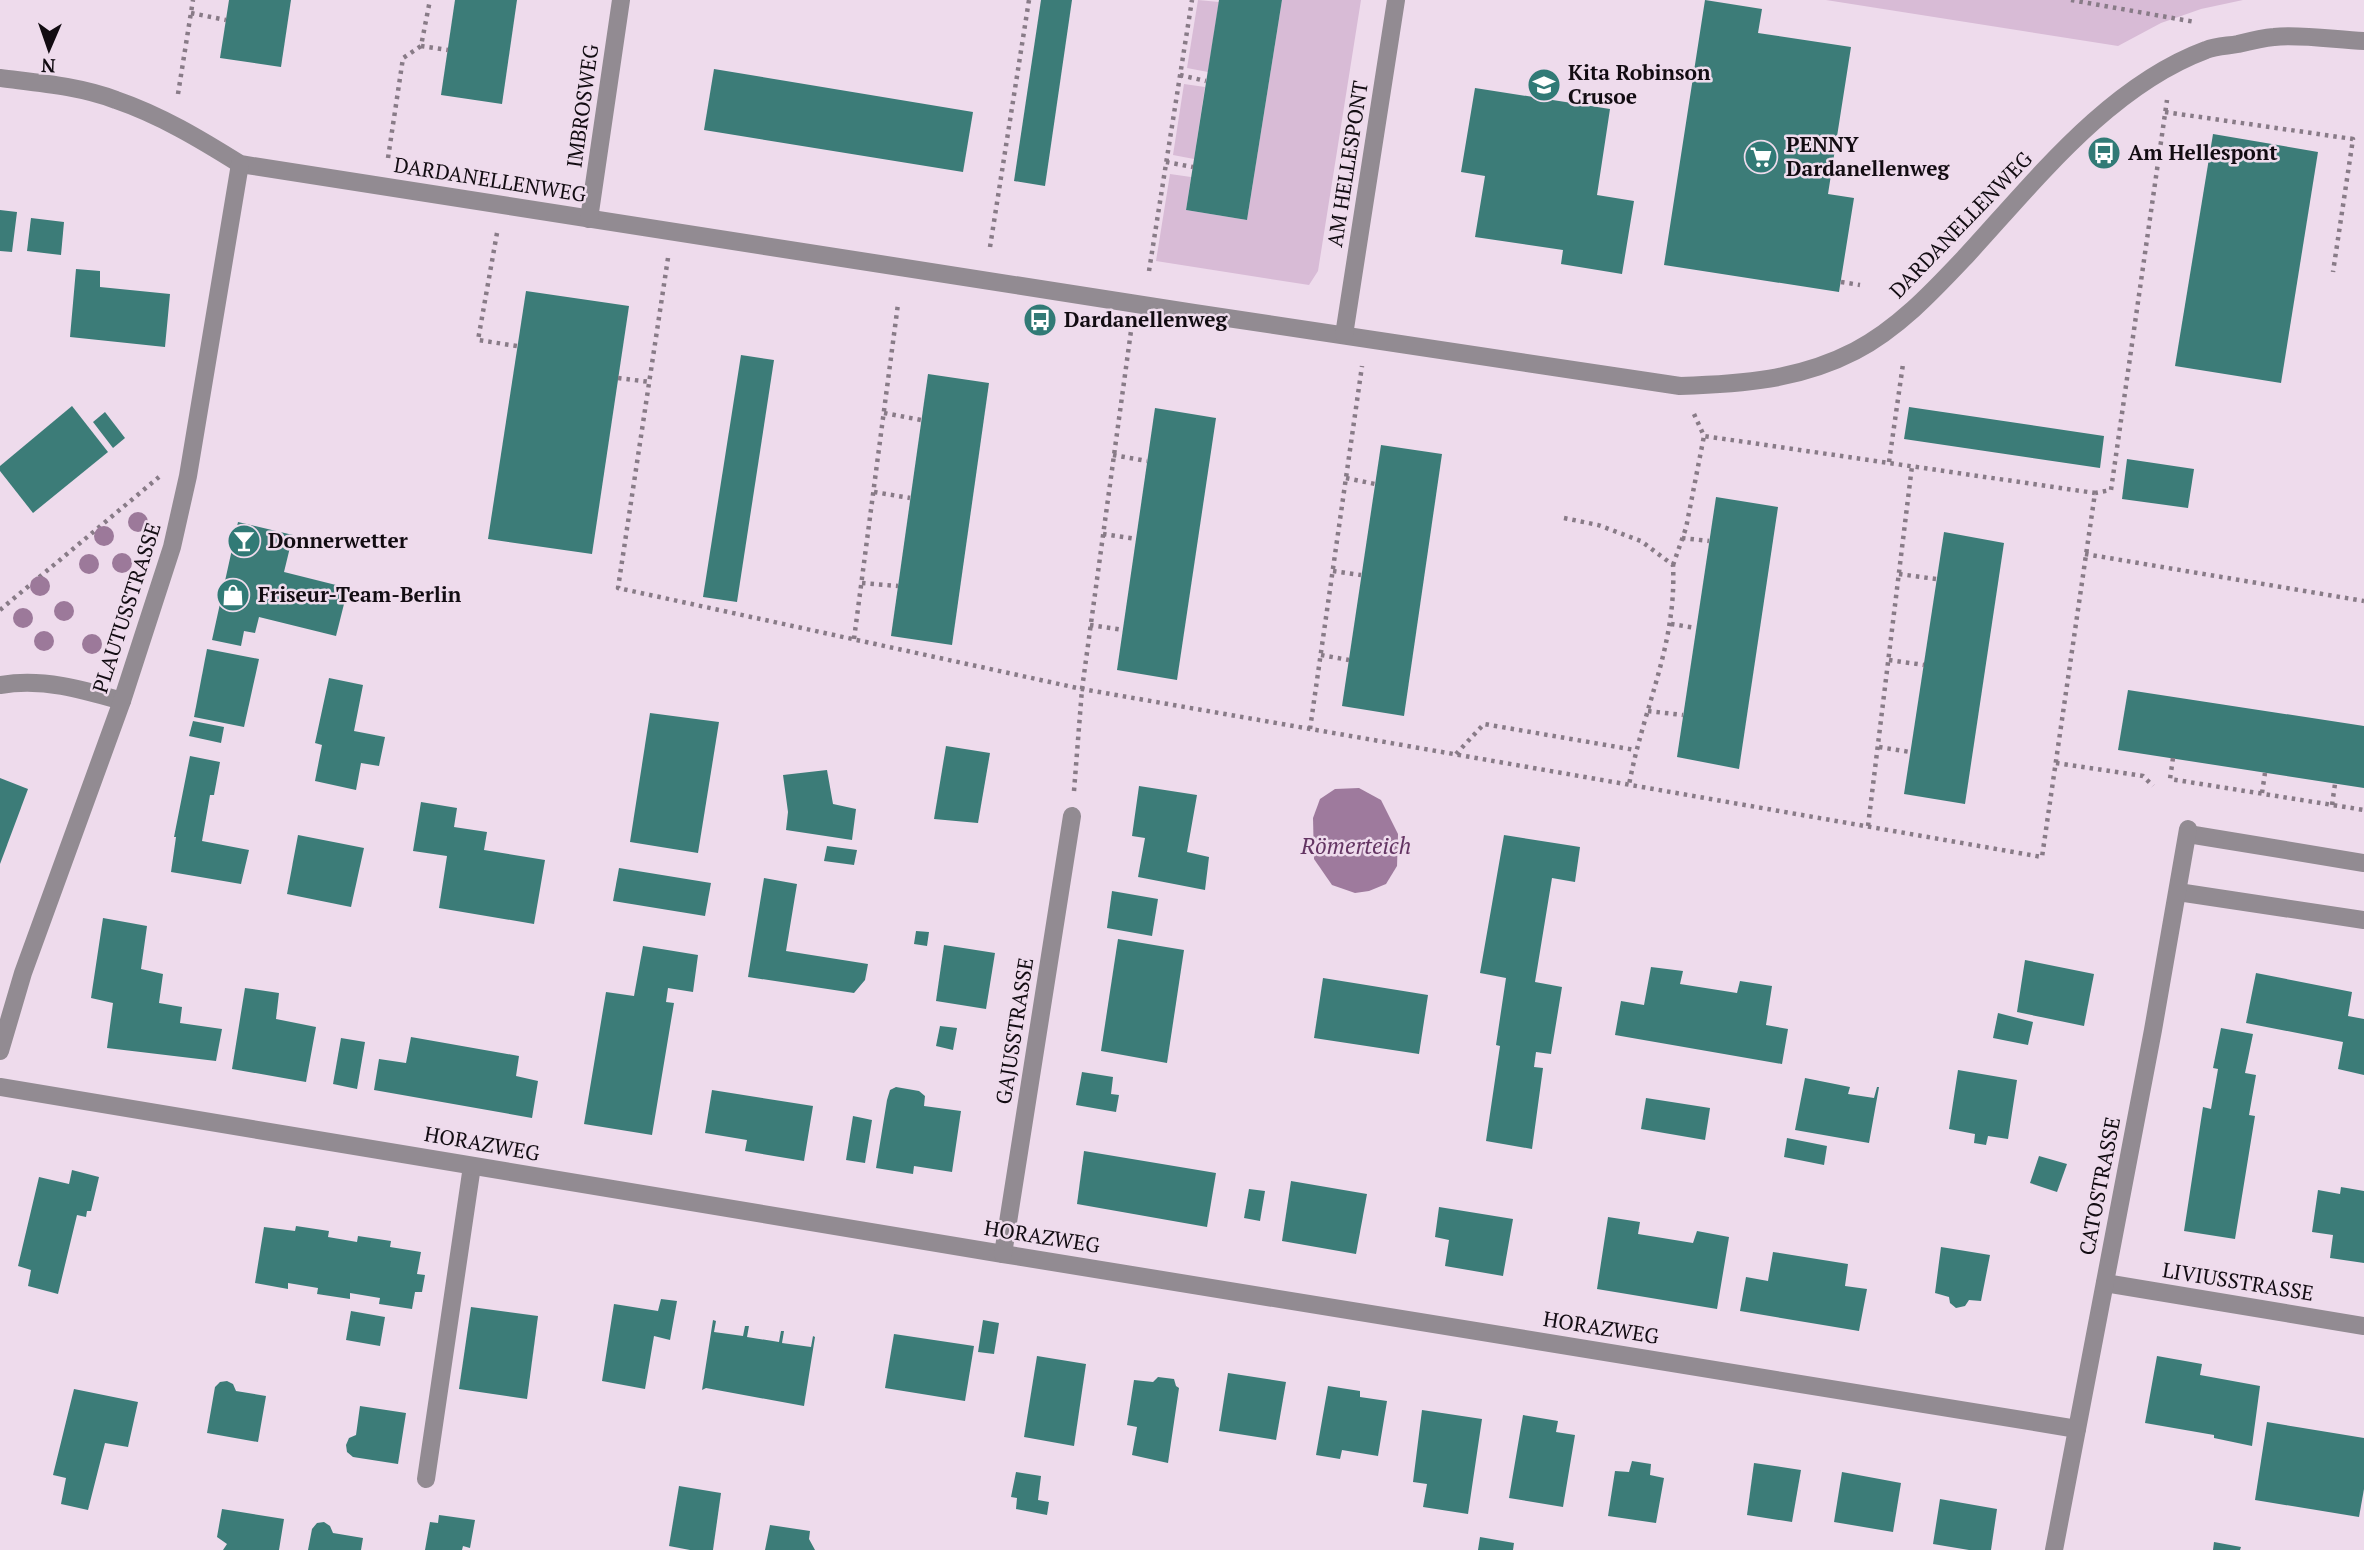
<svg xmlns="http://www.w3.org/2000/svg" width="2364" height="1550" font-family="'PT Serif',serif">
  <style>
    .green { fill: #d8bbd6 }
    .water { fill: #9e7a9d }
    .building { fill: #3c7c78 }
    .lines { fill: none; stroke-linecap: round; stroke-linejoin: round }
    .path { stroke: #887b87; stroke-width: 4.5; stroke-dasharray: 3.5 5; stroke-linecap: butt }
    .lane { stroke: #928b92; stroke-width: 18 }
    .street { stroke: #928b92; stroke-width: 18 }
    .tree { fill: #9c799a }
    .labels { text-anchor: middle; stroke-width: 5; stroke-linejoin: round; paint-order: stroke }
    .poi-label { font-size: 21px; font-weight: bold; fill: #120c12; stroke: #eedbec; text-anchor: start }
    .street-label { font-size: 21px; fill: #120c12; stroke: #eedbec }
    .water-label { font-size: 23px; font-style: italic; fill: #633462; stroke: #eedbec }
  </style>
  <rect width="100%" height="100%" fill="#eedbec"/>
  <g class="green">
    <path d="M1198,0L1219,2L1208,72L1187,68Z"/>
    <path d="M1282,0H1361L1318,271L1309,285L1156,261L1170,174L1191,177L1186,210L1247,220Z"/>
    <path d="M1826,0H2243L2201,9L2161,23L2118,46Z"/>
    <path d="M1184,84L1205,87L1194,159L1173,155Z"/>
  </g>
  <path class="water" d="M1359,788L1381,800L1398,834L1397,866L1386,884L1369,891L1355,893L1332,885L1314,859L1313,818L1320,799L1335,789Z"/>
  <g class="building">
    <path d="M229,0H291L281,67L220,58Z"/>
    <path d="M455,0H517L502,104L441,95Z"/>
    <path d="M1041,0H1072L1045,186L1014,181Z"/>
    <path d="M1219,0H1282L1247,220L1186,210Z"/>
    <path d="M1705,0L1762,9L1758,33L1851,47L1828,194L1854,198L1839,292L1664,265Z"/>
    <path d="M714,69L973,112L963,172L704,130Z"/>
    <path d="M1475,88L1610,109L1597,195L1634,201L1622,274L1561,264L1563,250L1475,237L1485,176L1461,172Z"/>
    <path d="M2213,134L2318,152L2281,383L2175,366Z"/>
    <path d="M0,210L17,212L12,252L0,251Z"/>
    <path d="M31,218L64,222L61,255L27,251Z"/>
    <path d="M76,269L100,271V287L170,294L165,347L70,337Z"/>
    <path d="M526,291L629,306L592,554L488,539Z"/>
    <path d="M741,355L774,360L737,602L703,597Z"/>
    <path d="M928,374L989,383L952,645L891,636Z"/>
    <path d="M72,406L108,452L33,513L0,471V466Z"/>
    <path d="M1909,407L2104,436L2100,468L1904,439Z"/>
    <path d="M1155,408L1216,418L1177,680L1117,670Z"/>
    <path d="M105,412L125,438L113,448L93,422Z"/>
    <path d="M1381,445L1442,454L1404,716L1342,706Z"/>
    <path d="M2127,459L2194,469L2188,508L2122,499Z"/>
    <path d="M1716,497L1778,507L1739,769L1677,757Z"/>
    <path d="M238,522L293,535L284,572L348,588L336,636L259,617L255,633L244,631L241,646L212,640Z"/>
    <path d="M1944,532L2004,543L1965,804L1904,794Z"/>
    <path d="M207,649L259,659L244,727L194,717Z"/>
    <path d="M329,678L363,685L354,731L385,737L379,766L361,763L356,790L315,781L322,745L315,743Z"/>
    <path d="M2128,690L2364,726V788L2118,750Z"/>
    <path d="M650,713L719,722L698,853L630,842Z"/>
    <path d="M193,721L224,727L221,743L189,736Z"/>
    <path d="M946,746L990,753L978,823L934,819Z"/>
    <path d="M190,756L220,762L214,795H210L202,841L249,850L241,884L171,872L176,837H174Z"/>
    <path d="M827,770L833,804L856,809L852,840L786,830L788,812L783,775Z"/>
    <path d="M0,778L28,789L0,864Z"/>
    <path d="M1139,786L1197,795L1187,852L1209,857L1205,890L1138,877L1145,838L1132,836Z"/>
    <path d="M421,802L457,808L454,827L487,832L484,850L545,860L534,924L439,908L447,856L413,851Z"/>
    <path d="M298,835L364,848L351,907L287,894Z"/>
    <path d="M1504,835L1580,847L1575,882L1552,878L1535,982L1562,987L1551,1054L1536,1052L1534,1067L1543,1068L1532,1149L1486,1141L1500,1046L1496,1045L1506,978L1480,973Z"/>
    <path d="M827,846L857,850L854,865L824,861Z"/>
    <path d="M619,868L711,883L705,916L613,901Z"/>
    <path d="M764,878L797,884L786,951L868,964L865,980L854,993L748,977Z"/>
    <path d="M1112,891L1158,899L1152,936L1107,928Z"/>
    <path d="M103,918L147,926L141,969L163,974L159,1003L182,1007L180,1023L222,1029L216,1061L107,1048L113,1003L91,998Z"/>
    <path d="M916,931L929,932L927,946L914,944Z"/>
    <path d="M1118,939L1184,950L1167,1063L1101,1051Z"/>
    <path d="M944,945L995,953L986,1009L936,1001Z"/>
    <path d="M643,946L698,955L693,992L668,988L666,1002L674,1003L652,1135L584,1124L606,992L634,996Z"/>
    <path d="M2025,960L2094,974L2084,1026L2017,1012Z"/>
    <path d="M1651,967L1683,971L1680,984L1737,993L1740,981L1772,986L1766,1025L1788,1029L1782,1064L1615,1035L1621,1001L1644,1005Z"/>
    <path d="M2256,973L2352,992L2348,1016L2364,1019V1075L2338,1069L2343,1042L2246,1023Z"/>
    <path d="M1323,978L1428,995L1419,1054L1314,1038Z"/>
    <path d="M245,988L279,993L276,1019L316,1027L306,1082L232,1069Z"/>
    <path d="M1998,1013L2033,1022L2028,1045L1993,1038Z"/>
    <path d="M940,1026L957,1028L953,1050L936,1046Z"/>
    <path d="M2221,1028L2253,1034L2245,1073L2256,1075L2249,1115L2255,1116L2235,1239L2184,1231L2203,1107L2211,1109L2218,1069L2213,1068Z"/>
    <path d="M411,1037L519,1056L516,1076L538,1081L532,1118L374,1090L379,1059L406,1063Z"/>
    <path d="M341,1038L365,1042L357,1089L333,1084Z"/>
    <path d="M1958,1070L2017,1080L2008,1139L1988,1136L1986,1145L1974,1143L1975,1134L1949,1129Z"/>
    <path d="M1082,1072L1113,1077L1111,1094L1119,1095L1116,1112L1076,1105Z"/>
    <path d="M1805,1078L1850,1087L1848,1094L1874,1098L1877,1087H1879L1869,1143L1795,1130Z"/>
    <path d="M896,1087L919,1091L925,1096L924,1106L961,1111L952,1172L914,1166L913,1174L876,1168L887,1100L890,1090Z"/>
    <path d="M712,1090L813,1106L804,1161L745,1151L747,1140L705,1133Z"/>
    <path d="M1646,1098L1710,1108L1705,1140L1641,1129Z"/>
    <path d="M853,1116L872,1120L865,1163L846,1160Z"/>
    <path d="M1787,1138L1827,1146L1824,1165L1784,1157Z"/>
    <path d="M1084,1151L1216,1173L1207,1227L1077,1204Z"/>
    <path d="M2039,1156L2067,1164L2057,1192L2030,1183Z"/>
    <path d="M72,1170L99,1177L91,1211H87L86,1217L77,1215L58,1294L28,1286L31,1270L18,1266L39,1177L69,1184Z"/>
    <path d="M1291,1181L1367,1194L1356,1254L1282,1241Z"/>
    <path d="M2341,1187L2364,1191V1263L2330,1258L2333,1235L2312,1232L2318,1190L2340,1194Z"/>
    <path d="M1249,1189L1265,1191L1260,1221L1244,1218Z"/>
    <path d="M1439,1207L1513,1219L1503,1276L1445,1266L1449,1240L1435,1237Z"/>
    <path d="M1608,1217L1640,1222L1638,1234L1693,1243L1697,1231L1729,1237L1717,1309L1597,1289Z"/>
    <path d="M296,1226L329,1231L328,1237L357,1242L358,1236L391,1241L390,1247L421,1252L417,1274L425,1275L422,1292H415L412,1309L379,1304L380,1298L350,1293V1299L317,1294L318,1288L288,1283V1289L255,1283L264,1227L295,1231Z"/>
    <path d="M1941,1247L1990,1255L1981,1301L1969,1300L1965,1306L1956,1308L1950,1303L1949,1297L1935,1293Z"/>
    <path d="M1773,1252L1848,1264L1845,1286L1867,1289L1859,1331L1740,1311L1746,1277L1768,1281Z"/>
    <path d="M661,1299L677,1301L670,1340L654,1336L645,1389L602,1381L614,1304L658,1311Z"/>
    <path d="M471,1307L538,1316L527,1399L459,1389Z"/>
    <path d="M351,1311L385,1317L380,1346L346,1340Z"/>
    <path d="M713,1320L716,1321L714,1332L743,1336L745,1326H749L747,1337L779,1342L781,1331H784L782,1343L811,1347L813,1336L815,1337L804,1406L706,1388L702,1390Z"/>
    <path d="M983,1320L999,1323L994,1354L978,1352Z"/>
    <path d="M894,1334L974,1346L965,1401L885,1388Z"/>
    <path d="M1037,1356L1086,1364L1074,1446L1024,1437Z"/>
    <path d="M2157,1356L2202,1364L2200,1375L2260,1386L2252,1446L2214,1438V1435L2145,1423Z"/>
    <path d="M1228,1373L1286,1382L1276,1440L1219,1431Z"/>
    <path d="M1158,1377L1174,1379L1176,1386L1179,1388L1168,1463L1132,1455L1137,1427L1127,1425L1134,1380L1153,1382Z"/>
    <path d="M227,1381L233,1384L236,1391L266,1396L258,1442L207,1433L215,1387L220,1382Z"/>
    <path d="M1328,1386L1360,1391V1397L1387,1401L1378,1456L1342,1450L1340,1459L1316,1455Z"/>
    <path d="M74,1389L138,1402L128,1447L105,1443L88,1510L61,1504L66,1478L53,1475Z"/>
    <path d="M360,1406L406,1413L398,1464L353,1457L347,1452L346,1445L349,1438L356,1435Z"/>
    <path d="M1422,1410L1482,1419L1468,1514L1423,1507L1427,1484L1413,1482Z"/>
    <path d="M1523,1415L1558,1421L1556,1432L1575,1435L1563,1507L1509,1498Z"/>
    <path d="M2267,1422L2364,1438V1489L2359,1517L2255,1500Z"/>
    <path d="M1632,1461L1651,1464L1650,1475L1664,1478L1656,1523L1608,1516L1615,1471L1629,1472Z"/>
    <path d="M1754,1463L1801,1470L1792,1522L1747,1515Z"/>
    <path d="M1016,1472L1041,1476L1038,1500L1049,1502L1047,1515L1016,1509L1017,1498L1011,1497Z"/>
    <path d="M1842,1472L1901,1483L1893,1532L1834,1522Z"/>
    <path d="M679,1486L721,1493L713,1550H690L669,1546Z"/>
    <path d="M1940,1499L1997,1509L1991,1550H1969L1933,1544Z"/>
    <path d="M222,1509L284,1519L279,1550H223L227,1544L217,1537Z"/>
    <path d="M439,1515L475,1520L470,1548L463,1546L462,1550H425L430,1522L438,1523Z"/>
    <path d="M324,1522L330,1526L333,1533L363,1538L361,1550H308L312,1529L317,1523Z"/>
    <path d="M770,1525L810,1531L809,1539L815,1550H765Z"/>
    <path d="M1480,1537L1514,1543L1513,1550H1478Z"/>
    <path d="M2214,1542L2241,1547L2240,1550H2213Z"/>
  </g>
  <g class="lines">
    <g class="path">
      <path d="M2071,0L2195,22"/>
      <path d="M191,13L226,20"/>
      <path d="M421,46L448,50"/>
      <path d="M1180,75L1206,81"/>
      <path d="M178,94L193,0"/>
      <path d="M2165,112L2353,139L2333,272"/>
      <path d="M388,158L403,58L421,46L430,0"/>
      <path d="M1166,162L1193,167"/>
      <path d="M497,233L478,340L517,346"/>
      <path d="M990,247L1029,0"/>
      <path d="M668,258L618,588L1082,689L2042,857L2095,493L2111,490L2167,100"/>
      <path d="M1149,271L1192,0"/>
      <path d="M1841,282L1860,285"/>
      <path d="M618,378L650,382"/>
      <path d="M884,413L921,420"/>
      <path d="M1694,414L1704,436L2095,493"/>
      <path d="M1113,455L1147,461"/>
      <path d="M1889,462L1903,364"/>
      <path d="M1346,478L1375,484"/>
      <path d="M874,492L910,498"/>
      <path d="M1564,518L1598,525L1641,541L1673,565C1677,645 1643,708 1629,785"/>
      <path d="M1103,534L1136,539"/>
      <path d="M1682,538L1709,541"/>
      <path d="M2085,554L2364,601"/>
      <path d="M1673,565L1686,528L1704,436"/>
      <path d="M1333,571L1361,575"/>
      <path d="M1899,574L1936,579"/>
      <path d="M862,583L898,586"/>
      <path d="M0,610L159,477"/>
      <path d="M1671,624L1696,628"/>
      <path d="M1090,625L1123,630"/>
      <path d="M854,639L898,304"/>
      <path d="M1321,655L1349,660"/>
      <path d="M1889,660L1924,665"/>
      <path d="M1648,711L1683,715"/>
      <path d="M1310,729L1362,366"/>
      <path d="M1879,747L1910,752"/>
      <path d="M1456,754L1484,724L1635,750"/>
      <path d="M2173,758L2170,779L2364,810"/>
      <path d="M2056,763L2143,776L2153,786"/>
      <path d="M1074,791L1082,689L1131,331"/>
      <path d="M2262,793L2265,773"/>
      <path d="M2332,805L2335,784"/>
      <path d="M1868,826L1912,466"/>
    </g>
    <g class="lane">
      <path d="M2188,834L2364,863"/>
      <path d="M2178,892L2364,920"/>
      <path d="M426,1479L472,1166"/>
    </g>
    <g class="street">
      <path d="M0,78C39,83 79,86 116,100C160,115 200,139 240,164L1194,313L1680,386C1742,384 1799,380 1855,351C1899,328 1934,290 1967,255C2036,180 2109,86 2206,50C2216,46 2227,46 2238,44C2250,41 2262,38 2274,37C2300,34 2337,40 2364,41"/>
      <path d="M589,219L621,0"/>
      <path d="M1344,335L1396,0"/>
      <path d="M0,685C43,678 81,689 122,701"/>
      <path d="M0,1051L23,973L122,701L172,547L188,476L240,164"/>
      <path d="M0,1087L1003,1254L2077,1429"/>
      <path d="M1003,1254L1072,816"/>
      <path d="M2105,1283L2364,1326"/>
      <path d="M2054,1550L2153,1030L2188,829"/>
    </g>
  </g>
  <g class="tree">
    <circle cx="138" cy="522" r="10"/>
    <circle cx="104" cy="536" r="10"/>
    <circle cx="122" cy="563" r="10"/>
    <circle cx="89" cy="564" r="10"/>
    <circle cx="40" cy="586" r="10"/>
    <circle cx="64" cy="611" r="10"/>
    <circle cx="23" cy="618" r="10"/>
    <circle cx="44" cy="641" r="10"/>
    <circle cx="92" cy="644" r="10"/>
  </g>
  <defs>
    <symbol id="school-disc" viewBox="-11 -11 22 22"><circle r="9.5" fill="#317a76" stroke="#eedbec"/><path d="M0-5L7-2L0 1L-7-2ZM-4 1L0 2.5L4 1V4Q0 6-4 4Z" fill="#fff"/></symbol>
    <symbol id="bus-disc" viewBox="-11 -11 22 22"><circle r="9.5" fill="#317a76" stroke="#eedbec"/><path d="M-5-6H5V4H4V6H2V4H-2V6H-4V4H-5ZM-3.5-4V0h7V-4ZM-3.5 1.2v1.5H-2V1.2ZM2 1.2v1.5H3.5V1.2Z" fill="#fff"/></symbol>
    <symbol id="supermarket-disc" viewBox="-11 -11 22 22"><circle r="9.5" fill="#317a76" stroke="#eedbec"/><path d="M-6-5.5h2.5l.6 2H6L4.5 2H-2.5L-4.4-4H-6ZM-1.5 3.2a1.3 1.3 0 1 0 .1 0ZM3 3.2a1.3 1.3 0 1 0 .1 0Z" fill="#fff"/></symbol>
    <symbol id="bar-disc" viewBox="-11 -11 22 22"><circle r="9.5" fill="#317a76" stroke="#eedbec"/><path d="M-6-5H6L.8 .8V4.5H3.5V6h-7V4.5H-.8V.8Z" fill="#fff"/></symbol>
    <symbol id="shop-disc" viewBox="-11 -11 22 22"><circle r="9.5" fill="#317a76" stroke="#eedbec"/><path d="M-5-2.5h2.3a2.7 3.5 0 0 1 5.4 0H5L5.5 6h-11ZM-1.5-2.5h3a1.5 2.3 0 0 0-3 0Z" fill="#fff"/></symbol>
  </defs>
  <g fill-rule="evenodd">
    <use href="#school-disc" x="1525" y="66" width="38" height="38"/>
    <use href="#bus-disc" x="2085" y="134" width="38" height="38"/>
    <use href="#supermarket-disc" x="1742" y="138" width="38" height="38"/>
    <use href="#bus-disc" x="1021" y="301" width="38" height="38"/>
    <use href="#bar-disc" x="225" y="522" width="38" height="38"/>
    <use href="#shop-disc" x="214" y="576" width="38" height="38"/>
  </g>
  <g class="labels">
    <g class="poi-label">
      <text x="1568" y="80">Kita Robinson<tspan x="1568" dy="24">Crusoe</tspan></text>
      <text x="1786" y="152">PENNY<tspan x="1786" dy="24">Dardanellenweg</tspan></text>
      <text x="2128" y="160">Am Hellespont</text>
      <text x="1064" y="327">Dardanellenweg</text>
      <text x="268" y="548">Donnerwetter</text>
      <text x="258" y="602">Friseur-Team-Berlin</text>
    </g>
    <g class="street-label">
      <text transform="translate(583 106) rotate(-82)" y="7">IMBROSWEG</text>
      <text transform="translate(1348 164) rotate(-81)" y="7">AM HELLESPONT</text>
      <text transform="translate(490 180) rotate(9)" y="7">DARDANELLENWEG</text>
      <text transform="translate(1961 225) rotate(-46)" y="7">DARDANELLENWEG</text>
      <text transform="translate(127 608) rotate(-72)" y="7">PLAUTUSSTRASSE</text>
      <text transform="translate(1015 1031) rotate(-81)" y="7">GAJUSSTRASSE</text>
      <text transform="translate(482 1144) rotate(10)" y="7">HORAZWEG</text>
      <text transform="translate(2100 1186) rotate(-79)" y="7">CATOSTRASSE</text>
      <text transform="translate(1042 1237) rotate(9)" y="7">HORAZWEG</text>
      <text transform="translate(2238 1282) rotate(9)" y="7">LIVIUSSTRASSE</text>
      <text transform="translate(1601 1328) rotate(9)" y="7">HORAZWEG</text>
    </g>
    <g class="water-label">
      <text x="1356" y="854">Römerteich</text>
    </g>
  </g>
  <g transform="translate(49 49) rotate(182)" stroke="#eedbec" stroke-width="5" paint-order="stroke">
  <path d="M0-5L12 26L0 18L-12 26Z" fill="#120c12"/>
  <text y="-10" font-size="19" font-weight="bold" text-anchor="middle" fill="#120c12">N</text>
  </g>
</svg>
